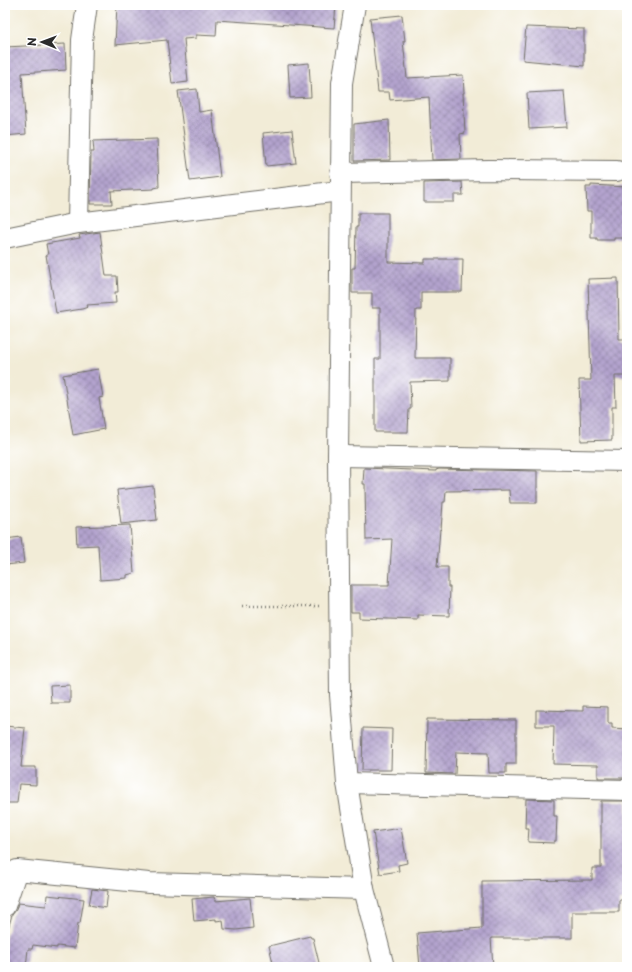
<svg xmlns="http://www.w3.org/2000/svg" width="632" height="972" font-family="'Playpen Sans',sans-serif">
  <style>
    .building { fill: url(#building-cross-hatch) }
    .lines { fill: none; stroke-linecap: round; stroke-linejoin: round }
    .minor-casing { stroke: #716f67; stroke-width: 22 }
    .path { stroke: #716f67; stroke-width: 2.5; stroke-dasharray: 1 3; stroke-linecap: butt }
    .minor { stroke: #fff; stroke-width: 20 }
  </style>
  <defs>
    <pattern id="building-cross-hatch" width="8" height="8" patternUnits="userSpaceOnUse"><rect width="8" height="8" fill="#b3a3ce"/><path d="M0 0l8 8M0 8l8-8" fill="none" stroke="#9285a7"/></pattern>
  </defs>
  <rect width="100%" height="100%" fill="#fff"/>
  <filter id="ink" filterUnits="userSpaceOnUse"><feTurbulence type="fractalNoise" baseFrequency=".025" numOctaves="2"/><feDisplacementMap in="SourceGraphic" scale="8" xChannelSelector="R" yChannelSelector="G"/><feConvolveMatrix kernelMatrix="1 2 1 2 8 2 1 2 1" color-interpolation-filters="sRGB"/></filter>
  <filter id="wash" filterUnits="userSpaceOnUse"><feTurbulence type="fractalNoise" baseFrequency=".012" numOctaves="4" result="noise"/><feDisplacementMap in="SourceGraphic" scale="16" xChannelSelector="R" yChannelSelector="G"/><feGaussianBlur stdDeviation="0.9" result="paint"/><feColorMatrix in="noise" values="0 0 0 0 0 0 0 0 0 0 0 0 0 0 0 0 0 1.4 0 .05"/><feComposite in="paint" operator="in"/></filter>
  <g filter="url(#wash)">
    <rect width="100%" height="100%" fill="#f2ecd7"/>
    <g id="blocks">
      <g class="building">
        <path d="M117,5H336L334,28L217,20L216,36L196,35V38L184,39L188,82L172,84L167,40L115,45Z"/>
        <path d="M402,15L405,41H403L407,78L463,75L464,93H463L465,133L460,134L461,159L432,160L429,97L390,100L389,92H378L370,18Z"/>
        <path d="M526,27L584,29V66L523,60Z"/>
        <path d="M65,44L66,70L22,73L26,134L5,136V47Z"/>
        <path d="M309,63L311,97L290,98L288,65Z"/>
        <path d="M197,89L199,112L212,110L220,177L190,181L178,91Z"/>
        <path d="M564,91L567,127L529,129L527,93Z"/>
        <path d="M389,120L390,160L354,161V124Z"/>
        <path d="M292,130L296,163L266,166L263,133Z"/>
        <path d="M157,139L159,187L154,188V189L111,191L112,204H90L91,152H94L93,141Z"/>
        <path d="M462,182L463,195H454V202H424V183Z"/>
        <path d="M591,185L627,187V238H614V240H597V238H591V211H587L586,187H591Z"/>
        <path d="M358,213H388V262L425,263V259H463L462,292H421V310H416L415,358H450V381L410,382L411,409H409L408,432H375V359H380V308H372V293H352V268H355L356,227H358Z"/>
        <path d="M100,232L106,276H117L118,292H115L116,303L87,305L88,307L82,309L56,313L46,255H48L46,244L80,238L79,235Z"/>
        <path d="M618,278L619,339H627V376H615L616,407H612V440L581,441L579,380H591L588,279Z"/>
        <path d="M98,369L103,397L99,398L104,429L73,435L63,375Z"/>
        <path d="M364,468L436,471V470L439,469L537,471V503H510L509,490L446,491L445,502H443L441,530L440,529L437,567H448V587H450L449,616L418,615V620L359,618V612H351V585H389L392,539L366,540L365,484H363Z"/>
        <path d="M153,486L157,520L121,524L117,490Z"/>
        <path d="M130,525L134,573L127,575V578L100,580L98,545L77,546L76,527Z"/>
        <path d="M21,537L24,563L5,565V539Z"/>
        <path d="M70,685V703H51L50,686Z"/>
        <path d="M583,706L608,707V723H612V728L627,729V778H598V765L553,764L554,726H536V710L583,711Z"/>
        <path d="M427,719L516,720V764H506V773H489L488,753L456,752L455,774L426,773Z"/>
        <path d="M5,726L25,728L21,767H36V785L19,784L17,803H5Z"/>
        <path d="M363,728L392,729L391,770H362Z"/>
        <path d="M526,799L554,800V816H557L556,841H554V843L528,842L529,828H525Z"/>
        <path d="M601,801H627L626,900H619V912H572V938H491L493,967H420L417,933L482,928V881L592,880V868H601Z"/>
        <path d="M401,828L407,863L398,865L399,871L380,874L373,832Z"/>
        <path d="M92,889L108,891L106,908L89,905Z"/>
        <path d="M47,895L84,899L80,923H78L75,948L57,946V948L33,945L32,949H28L26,967H5V939L12,915L16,910L18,903L46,906Z"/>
        <path d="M214,897L215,901L250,898L253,928L236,930L224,929L223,920L216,921V919L194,921L192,899Z"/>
        <path d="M310,936L311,938H313L320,967H274L269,946Z"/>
      </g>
    </g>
  </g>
  <g filter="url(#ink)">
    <use href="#blocks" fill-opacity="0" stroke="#716f67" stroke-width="1"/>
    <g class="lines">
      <defs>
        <g id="minor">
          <path d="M355,5L342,83L338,456L340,695L347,783L364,889L384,967"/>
          <path d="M340,173L489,170L617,171"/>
          <path d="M78,223L82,40L87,5"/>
          <path d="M5,238L78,223L340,191"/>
          <path d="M338,456L627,461"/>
          <path d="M347,783L627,790"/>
          <path d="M5,906L17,870L149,883L364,889"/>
        </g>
      </defs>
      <use href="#minor" class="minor-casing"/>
      <path class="path" d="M242,606H319"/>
      <use href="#minor" class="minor"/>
    </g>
  </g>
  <rect width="632" height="972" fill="none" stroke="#fff" stroke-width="20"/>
  <g transform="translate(42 42) rotate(271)" stroke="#ffffff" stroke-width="3" paint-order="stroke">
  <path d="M0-3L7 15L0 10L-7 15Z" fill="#2b2b2b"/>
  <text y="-6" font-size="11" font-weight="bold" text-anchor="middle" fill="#2b2b2b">N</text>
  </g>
</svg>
